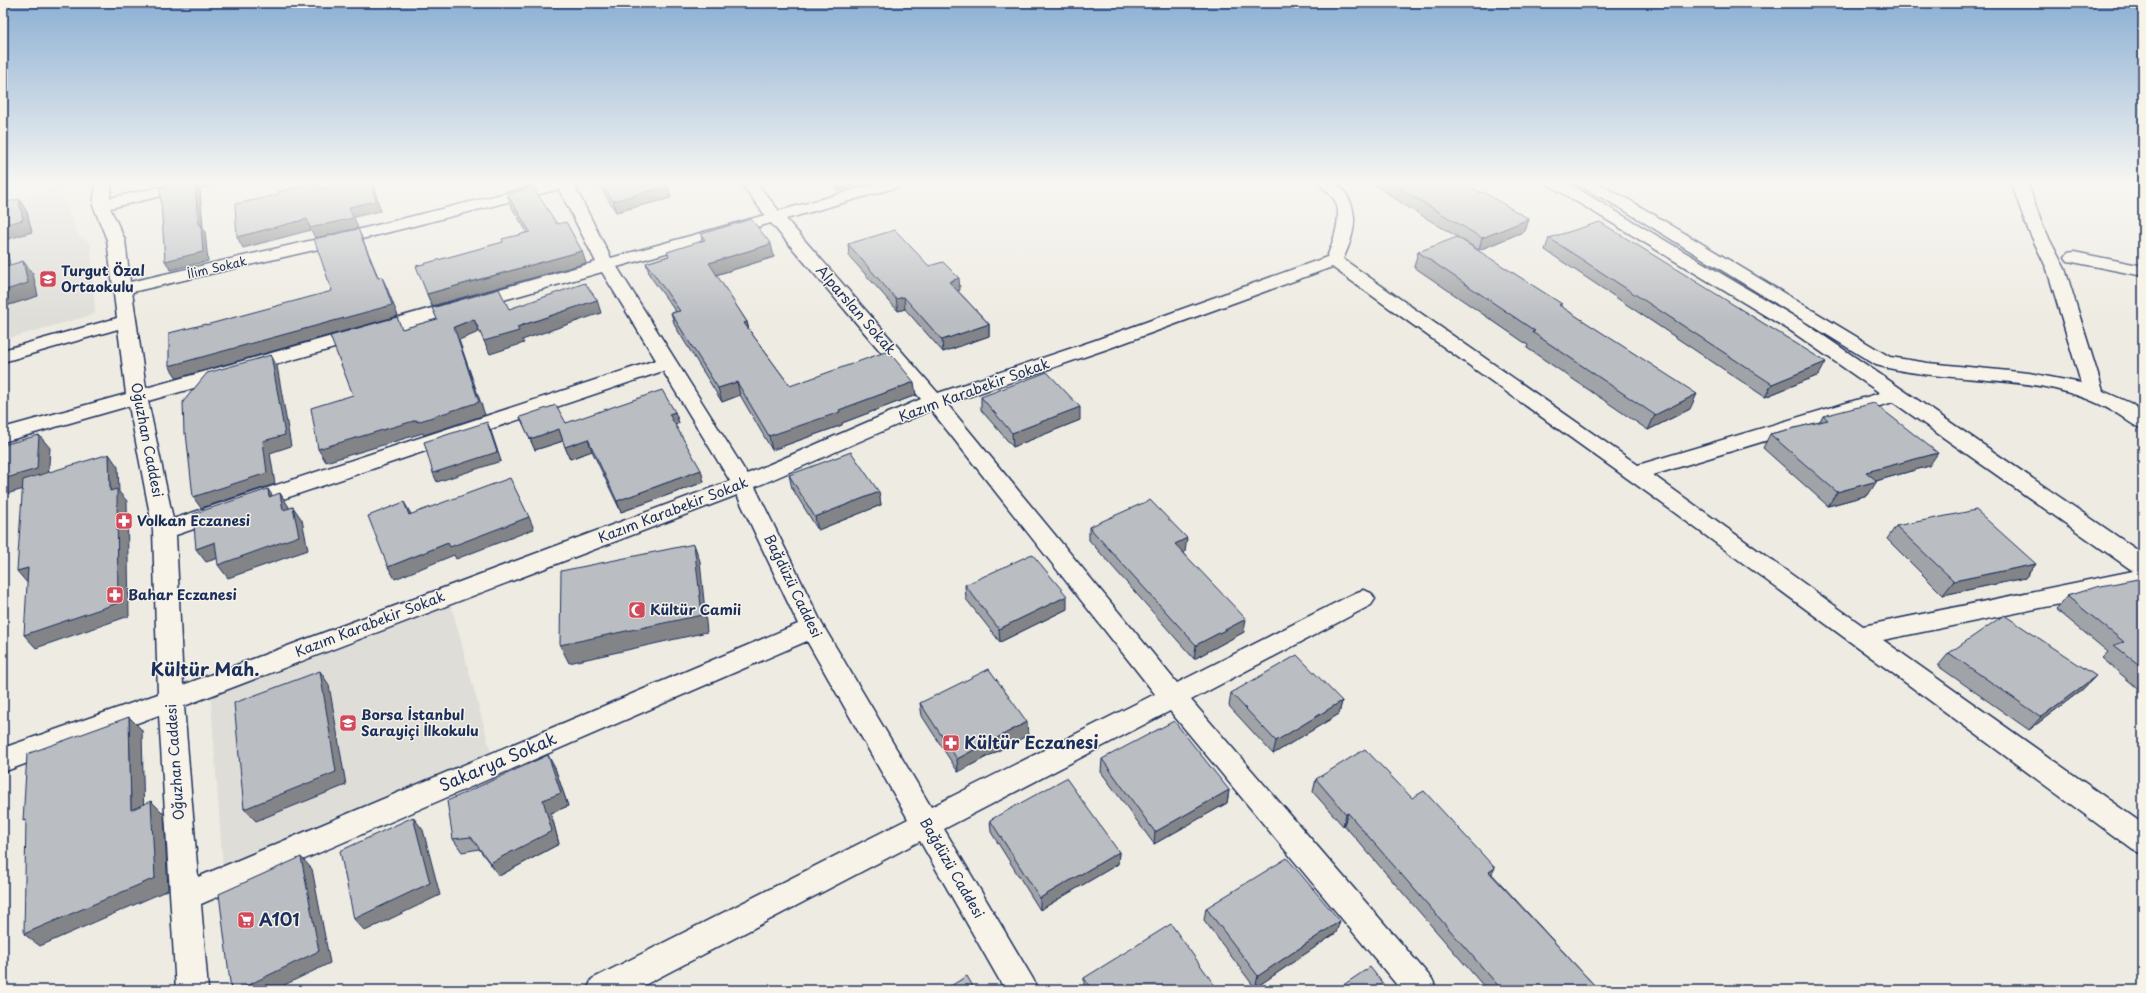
<svg xmlns="http://www.w3.org/2000/svg" width="2146" height="993" font-family="'Playpen Sans',sans-serif">
  <style>
    .built { fill: #deddd8 }
    .lines { fill: none; stroke-linecap: round; stroke-linejoin: round }
    .minor-casing { stroke: #1b2f5e; stroke-width: 3 }
    .minor { fill: #f7f3e8; fill-rule: evenodd }
    .wall { fill: #a0a3a7; stroke: #1b2f5e }
    .shaded-wall { fill: #828488; stroke: #1b2f5e }
    .building { fill: #babdc2; stroke: #1b2f5e }
    .labels { text-anchor: middle; stroke-width: 3; stroke-linejoin: round; paint-order: stroke }
    .far-street-label { font-size: 12px; fill: #1b2f5e; stroke: #f7f3e8 }
    .poi-label { font-size: 14px; font-weight: bold; fill: #1b2f5e; stroke: #f7f3e8; text-anchor: start }
    .street-label { font-size: 14px; fill: #1b2f5e; stroke: #f7f3e8 }
    .near-poi-label { font-size: 17px; font-weight: bold; fill: #1b2f5e; stroke: #f7f3e8; text-anchor: start }
    .near-street-label { font-size: 17px; fill: #1b2f5e; stroke: #f7f3e8 }
    .district-label { font-size: 18px; font-weight: bold; fill: #1b2f5e; stroke: #f7f3e8 }
  </style>
  <rect width="100%" height="100%" fill="#eeebe2"/>
  <filter id="ink" filterUnits="userSpaceOnUse"><feTurbulence type="fractalNoise" baseFrequency=".025" numOctaves="2"/><feDisplacementMap in="SourceGraphic" scale="8" xChannelSelector="R" yChannelSelector="G"/><feConvolveMatrix kernelMatrix="1 2 1 2 8 2 1 2 1" color-interpolation-filters="sRGB"/></filter>
  <g filter="url(#ink)">
    <g class="built">
      <path d="M58,189L79,236L91,244L95,314L3,340V204Z"/>
      <path d="M450,601L492,756L223,869L210,689Z"/>
    </g>
    <g class="lines">
      <defs>
        <g id="minor">
          <path d="M96,182H112L110,198L183,182H211L209,185L110,208L125,240L130,282L361,229L550,182H576L574,185L611,258L765,215L740,182H756L779,211L882,182H907L905,185L786,219L938,393L1093,341L1327,257C1333,242 1343,216 1335,201C1331,193 1323,189 1318,182H1335C1361,204 1357,230 1343,259L1638,465L1880,393L1791,331L1549,185L1547,182H1566L1805,323L2143,554V587L1883,640L2143,824V854L2133,850L1652,496L1332,267L1107,349L947,404L1177,683L1355,593L1363,590L1371,593L1375,599L1371,605L1191,700L1432,979L1437,990H1401L1170,711L944,829L1033,979L1038,990H1005L920,841L635,990H587L592,979L908,819L807,641L201,904L208,990H176L159,715L3,772V748L158,694L153,530L129,406L3,442V428L126,394L118,329L3,362V350L117,318L107,240L93,205ZM559,189L596,262L146,388L132,292L362,239ZM771,223L921,399L747,474L617,267ZM602,272L656,360L173,519L148,401ZM663,371L730,481L183,685L176,535ZM1893,402L2133,571L1863,626L1653,475ZM931,410L1155,694L931,807L822,624L755,487ZM737,495L798,624L198,877L184,706Z"/>
          <path d="M1576,182H1595L1631,201L1890,357L1928,363L2029,373L2081,383L2047,269L2027,227L2011,182H2027L2043,227L2065,269L2103,391L2130,403L2143,412V429C2132,426 2124,417 2114,412C2096,401 2075,394 2055,389C1996,376 1935,381 1876,365L1619,207L1578,185Z"/>
          <path d="M2074,252L2143,266V276L2068,261L2065,257L2068,253Z"/>
        </g>
      </defs>
      <use href="#minor" class="minor-casing"/>
      <use href="#minor" class="minor"/>
    </g>
    <g class="wall">
      <path d="M597,182H664L668,186L671,198L616,212Z"/>
      <path d="M830,182H871L838,191Z"/>
      <path d="M1371,182H1463L1481,193L1529,219L1525,231L1479,250L1406,206Z"/>
      <path d="M507,194L557,224L586,263L432,306L427,294L503,242L527,232L511,206Z"/>
      <path d="M701,234L774,257L716,275L747,322L749,330L790,386L916,395L842,423V425L772,450L740,395L722,402L675,326L671,313L676,312L650,276L646,263L668,256L702,241Z"/>
      <path d="M1549,238L1819,375L1765,397L1545,250Z"/>
      <path d="M848,244L929,266L960,290L958,291L989,324V336L943,352L905,309L898,311L849,256Z"/>
      <path d="M1418,252L1561,306L1690,409L1648,430L1527,348L1528,345L1414,267Z"/>
      <path d="M981,397L1080,420L1013,447L981,410Z"/>
      <path d="M675,412L679,423L675,425L704,482L621,512L592,451L570,459L563,441L535,450L520,417L566,423Z"/>
      <path d="M1823,416L1929,466L1876,481L1868,495L1828,506L1763,448L1770,434L1820,422Z"/>
      <path d="M789,475L879,492L881,505L818,530L792,488Z"/>
      <path d="M1896,526L2036,564L2025,578L1943,595L1887,539Z"/>
      <path d="M1089,527L1185,552L1184,553L1244,632L1194,659L1089,540Z"/>
      <path d="M2143,578V693L2102,658L2108,652L2056,609L2067,596Z"/>
      <path d="M965,585L1067,609L1000,642L966,599Z"/>
      <path d="M1949,653L2096,676L2083,689L2029,730L1938,666Z"/>
      <path d="M1231,693L1342,701L1339,714L1273,754L1229,706Z"/>
      <path d="M920,703L1028,735L958,772L922,716Z"/>
      <path d="M1102,759L1229,790L1227,803L1154,844L1101,772Z"/>
      <path d="M555,768L568,806L551,813L559,844L499,876L479,849L462,852L453,839Z"/>
      <path d="M1316,779L1412,798L1492,874L1594,985L1591,990H1487L1344,825L1343,826L1313,792Z"/>
      <path d="M990,820L1119,852L1118,864L1040,910L991,832Z"/>
      <path d="M1206,908L1336,933L1255,988L1204,920Z"/>
      <path d="M1084,978L1218,990H1085L1084,989Z"/>
    </g>
    <g class="shaded-wall">
      <path d="M163,182H177L165,184Z"/>
      <path d="M195,182H196L200,189L203,227L205,232L208,261L171,270L165,261L198,224Z"/>
      <path d="M371,182H372L374,188L381,211L354,217L358,228L315,238L311,230L243,248L237,237L307,219L349,207Z"/>
      <path d="M837,182H871L838,191Z"/>
      <path d="M668,186L671,198L616,212L613,201Z"/>
      <path d="M19,199L27,212L32,232L5,240L13,279L4,267L3,263V225Z"/>
      <path d="M1529,219L1525,231L1479,250L1482,238Z"/>
      <path d="M358,229L363,240L383,289L378,278Z"/>
      <path d="M771,244L774,257L712,276L709,263Z"/>
      <path d="M582,251L586,263L432,306L427,294Z"/>
      <path d="M23,261L33,274L38,296L3,307V291Z"/>
      <path d="M382,277L387,288L398,316L177,378L169,366Z"/>
      <path d="M959,278L960,290L950,293L949,282Z"/>
      <path d="M904,297L905,309L898,311L896,299Z"/>
      <path d="M597,300L601,313L522,340L524,343L490,354L484,341L517,327Z"/>
      <path d="M474,319L479,332L459,340L485,415L424,435L423,433L326,462L318,449L454,327Z"/>
      <path d="M747,322L750,335L744,323Z"/>
      <path d="M989,324V336L943,352L942,340Z"/>
      <path d="M271,355L277,366L291,446L270,453L275,484L201,508L193,497L263,441Z"/>
      <path d="M1826,362L1819,375L1765,397L1772,384Z"/>
      <path d="M737,382L740,395L722,402L718,388Z"/>
      <path d="M914,382L916,395L842,423V425L772,450L769,436Z"/>
      <path d="M1697,394L1690,409L1648,430L1655,415Z"/>
      <path d="M1080,407V420L1013,447L1012,433Z"/>
      <path d="M675,412L679,423L673,426L669,414Z"/>
      <path d="M487,422L491,431L501,461L437,482L433,473Z"/>
      <path d="M559,429L563,441L535,450L530,439Z"/>
      <path d="M39,435L50,448L48,482L3,495V479Z"/>
      <path d="M588,439L592,451L570,459L565,447Z"/>
      <path d="M1938,453L1929,466L1858,486L1866,472Z"/>
      <path d="M109,454L118,467L119,492L127,501L129,616L36,648L24,635L110,491Z"/>
      <path d="M701,470L704,482L621,512L617,501Z"/>
      <path d="M1877,481L1868,495L1828,506L1837,492Z"/>
      <path d="M268,489L277,503L269,497Z"/>
      <path d="M879,492L881,505L818,530L815,517Z"/>
      <path d="M280,493L289,507L292,524L283,510Z"/>
      <path d="M404,502L411,514L409,515Z"/>
      <path d="M293,507L302,520L308,550L228,578L218,565Z"/>
      <path d="M529,517L534,529L456,559L454,555L395,579L388,567L448,543Z"/>
      <path d="M1187,538L1185,552L1174,557L1175,544Z"/>
      <path d="M215,542L225,556L206,562L196,549Z"/>
      <path d="M694,544L700,561L707,632L569,663L560,645Z"/>
      <path d="M2036,564L2025,578L1943,595L1954,581Z"/>
      <path d="M28,568V584L17,571Z"/>
      <path d="M1067,596V609L1000,642L999,629Z"/>
      <path d="M1246,619L1244,632L1194,659L1196,645Z"/>
      <path d="M320,671L329,685L346,785L256,821L244,809Z"/>
      <path d="M2096,676L2083,689L2029,730L2041,717Z"/>
      <path d="M1342,701L1339,714L1273,754L1276,741Z"/>
      <path d="M129,717L142,730L144,822L131,810Z"/>
      <path d="M1027,722L1028,735L958,772L957,759Z"/>
      <path d="M548,755L555,768L568,806L551,813L559,844L499,876L490,863L543,800Z"/>
      <path d="M1229,790L1227,803L1154,844L1155,832Z"/>
      <path d="M151,801L164,814L168,890L40,946L24,934Z"/>
      <path d="M1348,813L1344,825L1343,826L1346,814Z"/>
      <path d="M413,817L423,830L440,895L365,931L354,919Z"/>
      <path d="M1119,852L1118,864L1040,910V898Z"/>
      <path d="M301,857L312,869L330,963L274,990H238Z"/>
      <path d="M1495,868L1489,879V872Z"/>
      <path d="M1340,921L1336,933L1255,988L1258,976Z"/>
      <path d="M1594,985L1591,990H1587Z"/>
    </g>
    <g class="building">
      <path d="M189,182H195L198,224H201L203,252L165,261L160,188Z"/>
      <path d="M351,182H371L376,201L349,207L353,218L310,228L307,219L237,237L235,204L278,195V192L316,183L317,189Z"/>
      <path d="M600,182H664L668,186L613,201Z"/>
      <path d="M1390,182H1463L1481,193L1483,192L1529,219L1482,238L1409,194Z"/>
      <path d="M533,187L557,224L566,222L582,251L427,294L416,266L503,242L502,239L530,232L507,194Z"/>
      <path d="M19,199L23,220L3,225V203Z"/>
      <path d="M751,219L771,244L709,263L747,322L744,323L790,386L888,351L914,382L839,410L840,412L769,436L737,382L718,388L671,313L680,311L646,263L669,256L667,252L705,240L701,234Z"/>
      <path d="M1600,222L1826,362L1772,384L1549,238Z"/>
      <path d="M358,229L378,278L382,277L392,305L169,366V333L206,324V325L332,291L314,239Z"/>
      <path d="M895,230L929,266L943,262L959,278L949,282L989,324L942,340L904,297L896,299L848,244Z"/>
      <path d="M1457,237L1562,304L1559,305L1697,394L1655,415L1532,332L1535,331L1418,252Z"/>
      <path d="M23,261L28,283L3,291V263L4,267Z"/>
      <path d="M585,283L597,300L517,327L519,331L484,341L474,319L454,327L479,402L417,422V420L318,449L311,408L353,395L330,336L397,317L402,329L437,319L432,308L499,289L509,309Z"/>
      <path d="M271,355L285,435L263,441L267,473L193,497L186,433L184,434L183,402L207,373Z"/>
      <path d="M1047,372L1080,407L1012,433L981,397Z"/>
      <path d="M662,390L675,412L669,414L701,470L617,501L588,439L565,447L559,429L530,439L520,417L556,405L566,423Z"/>
      <path d="M1874,403L1938,453L1866,472L1877,481L1837,492L1770,434L1828,420L1823,416Z"/>
      <path d="M487,422L497,452L433,473L424,442Z"/>
      <path d="M39,435L37,469L3,479V445Z"/>
      <path d="M851,452L879,492L815,517L789,475Z"/>
      <path d="M109,454L110,491L117,489L118,603L24,635L28,568L17,571L23,480Z"/>
      <path d="M510,478L529,517L450,547L448,543L388,567L368,516L404,502L409,515Z"/>
      <path d="M268,489L269,497L280,493L283,510L293,507L299,536L218,565L215,542L196,549L193,514Z"/>
      <path d="M1150,500L1187,538L1175,544L1246,619L1196,645L1089,527Z"/>
      <path d="M1976,510L2036,564L1954,581L1896,526Z"/>
      <path d="M694,544L702,615L560,645L561,571Z"/>
      <path d="M1032,554L1067,596L999,629L965,585Z"/>
      <path d="M2143,578V668L2114,645L2124,642L2067,596L2096,587Z"/>
      <path d="M2004,615L2096,676L2041,717L1949,653Z"/>
      <path d="M1297,655L1342,701L1276,741L1231,693Z"/>
      <path d="M989,669L1027,722L957,759L920,703Z"/>
      <path d="M320,671L336,772L244,809L234,703Z"/>
      <path d="M129,717L131,810L151,801L155,878L24,934L26,820L23,821L27,754Z"/>
      <path d="M1174,721L1229,790L1155,832L1102,759Z"/>
      <path d="M1365,749L1412,798L1424,791L1495,868L1489,872L1594,985L1587,990H1502L1348,813L1346,814L1316,779Z"/>
      <path d="M548,755L561,793L543,800L552,831L490,863L471,837L453,839L447,801Z"/>
      <path d="M1066,778L1119,852L1040,898L990,820Z"/>
      <path d="M413,817L430,883L354,919L340,851Z"/>
      <path d="M301,857L319,951L238,990H231L219,894Z"/>
      <path d="M1287,858L1340,921L1258,976L1206,908Z"/>
      <path d="M1171,924L1218,990H1092L1084,978Z"/>
      <path d="M1370,967L1388,990H1336Z"/>
      <path d="M967,976L975,990H944Z"/>
    </g>
  </g>
  <linearGradient id="sky" x2="0" y2="1"><stop stop-color="#8db0d4"/><stop offset="0.57" stop-color="#f7f6f2"/><stop offset="1" stop-color="#f7f6f2" stop-opacity="0"/></linearGradient>
  <rect width="2146" height="321" fill="url(#sky)"/>
  <defs>
    <symbol id="school-square" viewBox="-11 -11 22 22"><rect x="-9" y="-9" width="18" height="18" rx="4" fill="#d1495b" stroke="#f7f3e8"/><path d="M0-5L7-2L0 1L-7-2ZM-4 1L0 2.5L4 1V4Q0 6-4 4Z" fill="#fff"/></symbol>
    <symbol id="pharmacy-square" viewBox="-11 -11 22 22"><rect x="-9" y="-9" width="18" height="18" rx="4" fill="#d1495b" stroke="#f7f3e8"/><path d="M-2-6h4v4h4v4h-4v4h-4v-4h-4v-4h4Z" fill="#fff"/></symbol>
    <symbol id="mosque-square" viewBox="-11 -11 22 22"><rect x="-9" y="-9" width="18" height="18" rx="4" fill="#d1495b" stroke="#f7f3e8"/><path d="M3.5-4.9A6 6 0 1 0 3.5 4.9A5 5 0 1 1 3.5-4.9Z" fill="#fff"/></symbol>
    <symbol id="supermarket-square" viewBox="-11 -11 22 22"><rect x="-9" y="-9" width="18" height="18" rx="4" fill="#d1495b" stroke="#f7f3e8"/><path d="M-6-5.5h2.5l.6 2H6L4.5 2H-2.5L-4.4-4H-6ZM-1.5 3.2a1.3 1.3 0 1 0 .1 0ZM3 3.2a1.3 1.3 0 1 0 .1 0Z" fill="#fff"/></symbol>
  </defs>
  <g fill-rule="evenodd">
    <use href="#school-square" x="38" y="269" width="20" height="20"/>
    <use href="#pharmacy-square" x="114" y="511" width="20" height="20"/>
    <use href="#pharmacy-square" x="105" y="585" width="20" height="20"/>
    <use href="#mosque-square" x="627" y="600" width="20" height="20"/>
    <use href="#school-square" x="338" y="713" width="20" height="20"/>
    <use href="#pharmacy-square" x="941" y="733" width="20" height="20"/>
    <use href="#supermarket-square" x="236" y="910" width="20" height="20"/>
  </g>
  <g class="labels">
    <g class="far-street-label">
      <text transform="translate(217 268) rotate(-13)" y="4">İlim Sokak</text>
    </g>
    <g class="poi-label">
      <text x="61" y="276">Turgut Özal<tspan x="61" dy="16">Ortaokulu</tspan></text>
      <text x="137" y="526">Volkan Eczanesi</text>
      <text x="128" y="600">Bahar Eczanesi</text>
      <text x="650" y="615">Kültür Camii</text>
      <text x="361" y="720">Borsa İstanbul<tspan x="361" dy="16">Sarayiçi İlkokulu</tspan></text>
    </g>
    <g class="street-label">
      <text transform="translate(856 310) rotate(49)" y="5">Alparslan Sokak</text>
      <text transform="translate(974 390) rotate(-20)" y="5">Kazım Karabekir Sokak</text>
      <text transform="translate(147 440) rotate(79)" y="5">Oğuzhan Caddesi</text>
      <text transform="translate(673 510) rotate(-21)" y="5">Kazım Karabekir Sokak</text>
      <text transform="translate(793 586) rotate(64)" y="5">Bağdüzü Caddesi</text>
      <text transform="translate(370 624) rotate(-21)" y="5">Kazım Karabekir Sokak</text>
      <text transform="translate(175 762) rotate(-94)" y="5">Oğuzhan Caddesi</text>
      <text transform="translate(952 868) rotate(60)" y="5">Bağdüzü Caddesi</text>
    </g>
    <g class="near-poi-label">
      <text x="964" y="749">Kültür Eczanesi</text>
      <text x="259" y="926">A101</text>
    </g>
    <g class="near-street-label">
      <text transform="translate(498 762) rotate(-23)" y="6">Sakarya Sokak</text>
    </g>
    <g class="district-label">
      <text x="205" y="676">Kültür Mah.</text>
    </g>
  </g>
  <rect width="2146" height="993" fill="none" stroke="#f7f3e8" stroke-width="16"/>
  <rect x="8" y="8" width="2130" height="977" fill="none" stroke="#1b2f5e" stroke-width="1.5" filter="url(#ink)"/>
</svg>
